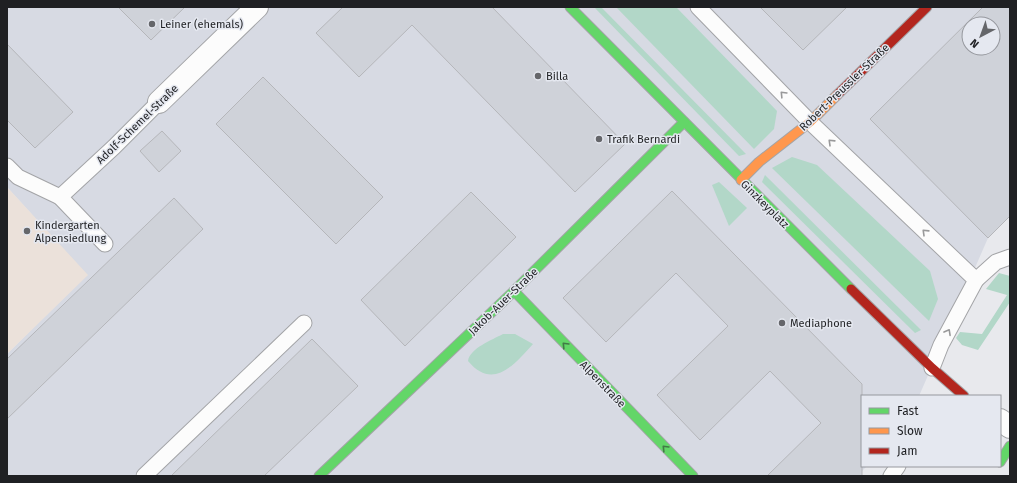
<svg xmlns="http://www.w3.org/2000/svg" width="1017" height="483" font-family="'Fira Sans',sans-serif">
  <style>
    .built { fill: #d7dae3; fill-rule: evenodd }
    .education { fill: #ebe1da }
    .green { fill: #b2d7c8 }
    .building { fill: #cfd2d9; stroke: #b5b6ba; fill-rule: evenodd }
    .lines { fill: none; stroke-linecap: round; stroke-linejoin: round }
    .lane-casing { stroke: #a3a4a7; stroke-width: 17 }
    .street-casing { stroke: #a3a4a7; stroke-width: 24 }
    .fast-casing { stroke: #a3a4a7; stroke-width: 11 }
    .slow-casing { stroke: #a3a4a7; stroke-width: 11 }
    .jam-casing { stroke: #a3a4a7; stroke-width: 11 }
    .lane { stroke: #fcfcfc; stroke-width: 15 }
    .street { stroke: #fcfcfc; stroke-width: 22 }
    .fast { stroke: #63d668; stroke-width: 9 }
    .slow { stroke: #ff974d; stroke-width: 9 }
    .jam { stroke: #b3261e; stroke-width: 9 }
    .oneway { stroke: #99999a }
    .oneway2 { stroke: #417b46 }
    .poi-dot { fill: #65666a; stroke: #e5e8f0; stroke-width: 1.5 }
    .labels { text-anchor: middle; stroke-width: 3; stroke-linejoin: round; paint-order: stroke }
    .poi-label { font-size: 11px; fill: #1f2023; stroke: #e5e8f0; text-anchor: start }
    .street-label { font-size: 11px; fill: #1f2023; stroke: #e5e8f0 }
  </style>
  <rect width="100%" height="100%" fill="#e8e9ed"/>
  <path class="built" d="M7,7H1010V216L988,238L919,396H862V466H867L857,476H7V354L87,275L7,187ZM969,24H993V48H969Z"/>
  <path class="education" d="M7,187L88,275L7,354Z"/>
  <g class="green">
    <path d="M594,7H601L746,154L739,156Z"/>
    <path d="M616,7H676L777,111L774,129L754,149Z"/>
    <path d="M792,157L817,165L930,271L938,299L929,321L772,168Z"/>
    <path d="M765,175L921,330L915,333L762,182Z"/>
    <path d="M719,182L747,208L729,226L712,185Z"/>
    <path d="M999,273L1010,276V302L978,350L962,345L956,338L960,332L982,334L1007,295L986,289Z"/>
    <path d="M503,334H515L533,344C515,364 493,391 468,361C470,348 492,340 503,334Z"/>
  </g>
  <g class="building">
    <path d="M118,7H185L151,40Z"/>
    <path d="M343,7H492L625,144L575,192L412,25L359,77L316,33Z"/>
    <path d="M760,7H847L803,50Z"/>
    <path d="M983,7H1010V216L988,238L870,119ZM969,24H993V48H969Z"/>
    <path d="M7,44L73,112L35,148L7,120Z"/>
    <path d="M263,77L383,197L336,244L216,124Z"/>
    <path d="M162,131L181,151L159,172L140,151Z"/>
    <path d="M672,191L862,384V476H767L821,423L770,371L700,440L657,395L728,326L676,273L606,342L563,298Z"/>
    <path d="M471,192L516,237L405,346L361,300Z"/>
    <path d="M174,198L203,229L7,419V359Z"/>
    <path d="M312,339L358,386L264,476H171Z"/>
  </g>
  <g class="lines">
    <defs>
      <g id="lane">
        <path d="M698,7L810,122L976,280L941,345L932,368"/>
        <path d="M7,166L18,177L60,197L114,147L159,102"/>
        <path d="M60,197L105,244"/>
        <path d="M976,280L996,262L1010,257"/>
        <path d="M144,476L304,323"/>
        <path d="M891,476L898,466"/>
      </g>
      <g id="street">
        <path d="M159,102L257,7"/>
        <path d="M1000,420L1010,427"/>
      </g>
      <g id="fast">
        <path d="M570,7L851,289"/>
        <path d="M514,291L693,476"/>
        <path d="M1000,462L1010,446"/>
        <path d="M319,476L514,291L684,122"/>
      </g>
      <path id="slow" d="M741,180L759,162L810,122L837,95"/>
      <g id="jam">
        <path d="M837,95L927,7"/>
        <path d="M851,289L932,368L964,396"/>
      </g>
    </defs>
    <use href="#lane" class="lane-casing"/>
    <use href="#street" class="street-casing"/>
    <use href="#fast" class="fast-casing"/>
    <use href="#slow" class="slow-casing"/>
    <use href="#jam" class="jam-casing"/>
    <use href="#lane" class="lane"/>
    <use href="#street" class="street"/>
    <use href="#fast" class="fast"/>
    <use href="#slow" class="slow"/>
    <use href="#jam" class="jam"/>
  </g>
  <defs><path id="oneway-chevron" d="M-2-3.5L2.5 0L-2 3.5" fill="none" stroke-width="1.6" stroke-linecap="round" stroke-linejoin="round"/></defs>
  <g class="oneway">
    <use href="#oneway-chevron" transform="translate(783 94) rotate(-134)"/>
    <use href="#oneway-chevron" transform="translate(831 142) rotate(-136)"/>
    <use href="#oneway-chevron" transform="translate(925 232) rotate(-136)"/>
    <use href="#oneway-chevron" transform="translate(948 332) rotate(-61)"/>
  </g>
  <g class="oneway2">
    <use href="#oneway-chevron" transform="translate(565 345) rotate(-134)"/>
    <use href="#oneway-chevron" transform="translate(665 448) rotate(-134)"/>
  </g>
  <g class="poi-dot">
    <circle cx="152" cy="24" r="4"/>
    <circle cx="538" cy="76" r="4"/>
    <circle cx="599" cy="139" r="4"/>
    <circle cx="27" cy="231" r="4"/>
    <circle cx="782" cy="323" r="4"/>
  </g>
  <g class="labels">
    <g class="poi-label">
      <text x="160" y="28">Leiner (ehemals)</text>
      <text x="546" y="80">Billa</text>
      <text x="607" y="143">Trafik Bernardi</text>
      <text x="35" y="229">Kindergarten<tspan x="35" dy="13">Alpensiedlung</tspan></text>
      <text x="790" y="327">Mediaphone</text>
    </g>
    <g class="street-label">
      <text transform="translate(844 87) rotate(-44)" y="4">Robert-Preussler-Straße</text>
      <text transform="translate(137 124) rotate(-44)" y="4">Adolf-Schemel-Straße</text>
      <text transform="translate(765 204) rotate(45)" y="4">Ginzkeyplatz</text>
      <text transform="translate(503 301) rotate(-44)" y="4">Jakob-Auer-Straße</text>
      <text transform="translate(603 384) rotate(46)" y="4">Alpenstraße</text>
    </g>
  </g>
  <rect width="1017" height="483" fill="none" stroke="#1f2023" stroke-width="16"/>
  <rect x="861" y="395" width="140" height="72" fill="#e5e8f0" stroke="#96989e"/>
  <rect x="869" y="408" width="20" height="6" fill="#63d668" stroke="#96989e"/>
  <text x="897" y="415" font-size="12" fill="#1f2023">Fast</text>
  <rect x="869" y="428" width="20" height="6" fill="#ff974d" stroke="#96989e"/>
  <text x="897" y="435" font-size="12" fill="#1f2023">Slow</text>
  <rect x="869" y="448" width="20" height="6" fill="#b3261e" stroke="#96989e"/>
  <text x="897" y="455" font-size="12" fill="#1f2023">Jam</text>
  <g transform="translate(981 36) rotate(221)"><circle r="19" fill="#e5e8f0" stroke="#96989e"/>
  <path d="M0-3L7 15L0 10L-7 15Z" fill="#65666a"/>
  <text y="-6" font-size="11" font-weight="bold" text-anchor="middle" fill="#1f2023">N</text>
  </g>
</svg>
